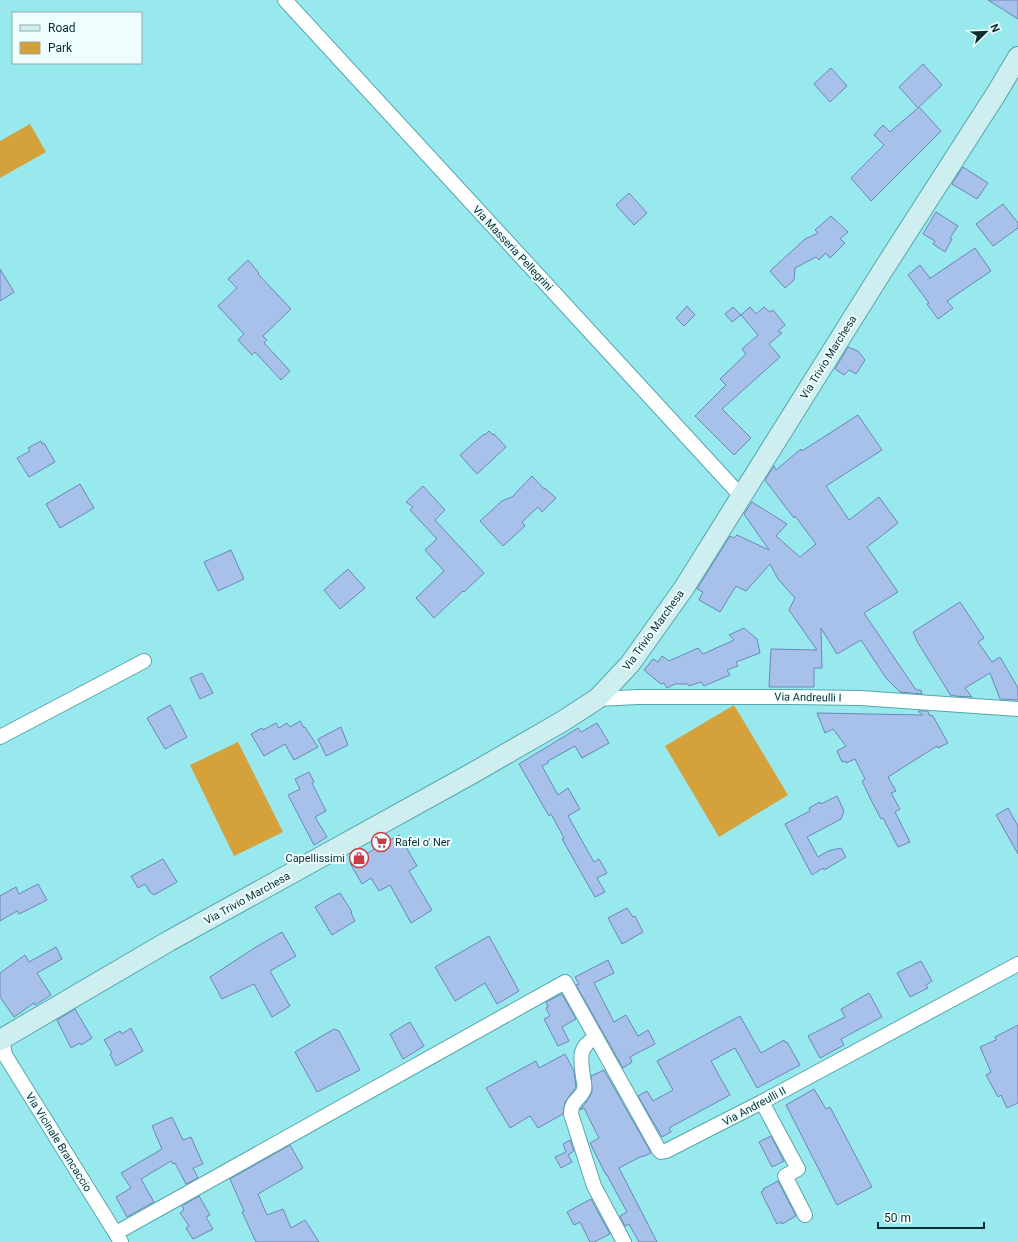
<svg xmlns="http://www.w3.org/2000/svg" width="1018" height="1242" font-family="Roboto,sans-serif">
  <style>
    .green { fill: #d5a13b }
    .building { fill: #a8c1eb; stroke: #6b87b7 }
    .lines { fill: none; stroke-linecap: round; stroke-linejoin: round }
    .street-casing { stroke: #56a7ac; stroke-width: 16 }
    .secondary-casing { stroke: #56a7ac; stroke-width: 22 }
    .street { stroke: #fff; stroke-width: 14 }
    .secondary { stroke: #ceeef0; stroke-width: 20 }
    .labels { text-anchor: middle; stroke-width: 4; stroke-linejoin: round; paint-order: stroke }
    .street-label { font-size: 11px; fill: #0a2e30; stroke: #eefdfe }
    .poi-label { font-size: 11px; fill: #0a2e30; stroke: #eefdfe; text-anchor: start }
  </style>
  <rect width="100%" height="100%" fill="#98e9ee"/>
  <g class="green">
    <path d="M30,124L46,152L0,178V141Z"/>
    <path d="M734,705L788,795L719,837L665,746Z"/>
    <path d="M238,742L283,832L234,856L190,765Z"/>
  </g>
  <g class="building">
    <path d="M988,0H1018V19Z"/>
    <path d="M923,64L942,85L919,107L941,131L871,201L851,178L884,145L874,135L883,125L890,132L918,108L899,87Z"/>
    <path d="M831,68L847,86L830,102L814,84Z"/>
    <path d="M963,167L988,183L977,199L952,184Z"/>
    <path d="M629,193L647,213L634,225L616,205Z"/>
    <path d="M1003,204L1018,223V228L993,246L976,224Z"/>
    <path d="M936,212L958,226L950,238L952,239L945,252L933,244L935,241L923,234Z"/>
    <path d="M831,216L848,232L840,239L845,243L830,258L826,253L819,260L816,257L795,268L794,280L785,288L770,271L805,239L818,233L815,230Z"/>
    <path d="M975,248L991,271L947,301L953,308L938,319L927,304L929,303L908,275L920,265L930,278L929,279Z"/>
    <path d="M248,260L259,273L258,274L291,309L263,336L267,340L264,343L290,371L281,380L255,352L252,355L238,340L244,334L218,306L237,288L228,279Z"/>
    <path d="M0,269L14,292L0,301Z"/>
    <path d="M687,306L695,315L684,326L676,318Z"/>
    <path d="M733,307L741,315L732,322L725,314Z"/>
    <path d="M750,307L756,314L764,307L770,312L773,310L785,325L778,331L782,333L769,344L780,357L722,409L751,438L734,455L695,416L726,385L720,379L746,354L742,349L758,335L741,315Z"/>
    <path d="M848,347L858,351L865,360L856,374L849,370L844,375L835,369Z"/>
    <path d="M858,415L882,450L826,486L849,520L879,497L898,523L867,547L898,592L864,613L916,690H921L922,694L900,692L886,678L861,640L837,654L821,628L822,668H814V687H769L771,649L817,650L789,610L795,598L778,579L770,564L746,591L736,586L720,612L699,600L703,592L697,589L730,536L734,538L737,535L769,550L744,514L752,502L787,524L776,536L800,557L816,544L795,516L794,518L765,480L774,466L776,470L801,449L802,451Z"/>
    <path d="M489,431L493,435L494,434L506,447L477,474L460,455L484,434L485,435Z"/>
    <path d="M41,441L42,444L44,443L55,462L29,477L17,458L30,451L28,448Z"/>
    <path d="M532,476L543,488L546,489L556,498L542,512L538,507L522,522L525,526L503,546L480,521L502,501L512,497Z"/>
    <path d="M80,484L94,508L60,528L46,504Z"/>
    <path d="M423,486L445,510L435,520L484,573L464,592L463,591L434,618L416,598L444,571L425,550L437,539L410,510L413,507L406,502Z"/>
    <path d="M231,550L244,579L218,591L204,562Z"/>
    <path d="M348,569L365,588L340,609L324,590Z"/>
    <path d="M960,602L984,638L978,642L992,662L1000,657L1018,688V700L1000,699L990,673L965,688L972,697L955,696L954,695L951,696L918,643L913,632Z"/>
    <path d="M744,628L757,639L760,653L736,662L738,666L727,670L730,675L704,686L701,682L689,686L688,684H675L667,688L664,683L661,684L644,670L653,659L658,662L662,656L669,661L698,648L703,654L734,640L729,635Z"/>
    <path d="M202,673L213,693L200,699L190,678Z"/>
    <path d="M170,705L187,737L165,749L147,718Z"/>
    <path d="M918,711H928L929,715L933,716L948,743L938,748L937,746L888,777L896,791L891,793L900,809L895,812L910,842L898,847L883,818L881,819L871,800L862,781L865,779L855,759L846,763L845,761L842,762L837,751L846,746L833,729L825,733L817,713L923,715Z"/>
    <path d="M300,721L304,728L305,727L318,747L294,760L285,744L264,756L251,734L262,728L263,730L276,723L279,728L287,723L290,727Z"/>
    <path d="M597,723L609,743L582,758L575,746L548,761V763L542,766L558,795L568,788L580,809L568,816L594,862L599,859L607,873L597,878L605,892L595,897L562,839L564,838L551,814L549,816L519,764L578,728L581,732Z"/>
    <path d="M341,727L348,745L326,756L318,739Z"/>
    <path d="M309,772L314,782L312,783L326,811L315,817L327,837L314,845L288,795L300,789L295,779Z"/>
    <path d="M837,796L844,811L841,819L807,837L818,857L828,851L841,848L846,857L824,870L823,868L812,875L785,824L810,811L809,808L820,802L821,804Z"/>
    <path d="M1008,808L1018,826V854L996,815Z"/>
    <path d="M399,835L417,866L409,871L432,910L411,923L390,885L379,891L371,878L362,884L350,863Z"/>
    <path d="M163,859L177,882L154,895L150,892L145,884L138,888L131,876Z"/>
    <path d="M38,884L47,900L19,914L17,911L0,921V896L16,887L19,894Z"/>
    <path d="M340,893L352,912L351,913L355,921L332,935L315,907L328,899Z"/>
    <path d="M627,908L633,917L635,916L643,932L622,944L608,918Z"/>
    <path d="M282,932L296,956L270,971L290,1006L272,1017L254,984L222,999L210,977L256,947Z"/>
    <path d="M489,936L519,991L497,1004L485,983L455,1001L435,967Z"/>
    <path d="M56,947L62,959L37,973L51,995L35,1005L34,1003L14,1017L0,997V973L25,955L29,962Z"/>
    <path d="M608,960L614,973L594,983L614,1022L626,1015L638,1036L648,1030L655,1044L630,1057L632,1062L623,1068L576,985L579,984L575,977Z"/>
    <path d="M921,961L932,981L926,985L928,988L910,997L897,973Z"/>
    <path d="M869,993L882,1017L841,1039L844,1045L820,1058L808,1036L845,1017L841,1009Z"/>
    <path d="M562,994L576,1019L562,1027L569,1041L558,1046L544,1019L550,1016L546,1008L548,1007L546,1002Z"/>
    <path d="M75,1009L92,1038L81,1045L80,1043L71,1048L57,1020Z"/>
    <path d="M740,1016L761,1053L784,1040L786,1043L787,1042L800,1065L757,1088L735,1048L711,1061L730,1095L669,1128L671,1132L662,1137L638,1096L647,1091L653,1101L673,1090L657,1061Z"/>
    <path d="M410,1022L424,1046L403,1059L390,1034Z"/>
    <path d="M1018,1025V1103L1007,1108L1001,1095L998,1097L986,1075L991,1072L980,1047L996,1040L995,1037Z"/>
    <path d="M131,1028L143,1051L116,1066L110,1054L112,1053L104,1040L120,1031L122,1034Z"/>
    <path d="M334,1029L339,1031L360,1070L317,1092L295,1052Z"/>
    <path d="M565,1054L574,1071L576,1087L565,1102L563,1114L538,1128L530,1116L510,1128L486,1088L536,1061L539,1068Z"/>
    <path d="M604,1070L651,1153L642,1157V1156L619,1168L657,1242H639L629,1224L625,1226L620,1216L627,1212L607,1175H606L590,1143L599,1138L584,1108L580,1110L589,1098L592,1092L591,1076Z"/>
    <path d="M814,1089L826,1109L830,1107L872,1187L837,1205L786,1105Z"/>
    <path d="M172,1117L183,1140L191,1137L203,1164L193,1168L198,1178L186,1184L175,1163L173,1164L171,1161L141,1179L154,1202L127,1217L116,1197L131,1188L121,1173L162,1149L152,1126Z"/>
    <path d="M771,1136L784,1161L772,1167L759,1142Z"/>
    <path d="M570,1140L574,1151L568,1155L572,1162L561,1168L555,1157L566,1152L563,1144Z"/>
    <path d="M290,1145L303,1168L258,1194L267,1215L283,1209L291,1228L305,1220L319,1242H256L242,1212L244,1211L230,1179Z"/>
    <path d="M778,1181L796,1216L782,1224L781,1222L777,1224L761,1192L764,1190L763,1189Z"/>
    <path d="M199,1196L210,1215L206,1217L213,1229L193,1239L186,1228L189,1226L180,1213L184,1210L182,1206Z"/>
    <path d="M591,1199L610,1234L594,1242H590L580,1222L574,1225L567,1212Z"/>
  </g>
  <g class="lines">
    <defs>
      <g id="street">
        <path d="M285,0L741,496"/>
        <path d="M597,699L638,697H791L860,698L1018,709"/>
        <path d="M0,737L144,661"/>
        <path d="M0,1036L2,1039L5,1055L121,1242"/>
        <path d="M596,1037C577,1048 581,1058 583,1077C584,1081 585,1086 584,1090C580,1100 571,1100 571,1114L594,1186L624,1242"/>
        <path d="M762,1102L798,1169L785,1176L805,1215"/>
        <path d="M116,1233L565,982L659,1150L661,1152L666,1151L762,1102L1018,964"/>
      </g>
      <path id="secondary" d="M0,1040L169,941L471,774L563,721L597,699L630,664L684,588L881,273L996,94L1018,57"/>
    </defs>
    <use href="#street" class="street-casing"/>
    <use href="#secondary" class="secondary-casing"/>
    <use href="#street" class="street"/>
    <use href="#secondary" class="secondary"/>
  </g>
  <defs>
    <symbol id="supermarket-ring" viewBox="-11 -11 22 22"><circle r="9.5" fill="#eefdfe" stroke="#cb3b47" stroke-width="1.5"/><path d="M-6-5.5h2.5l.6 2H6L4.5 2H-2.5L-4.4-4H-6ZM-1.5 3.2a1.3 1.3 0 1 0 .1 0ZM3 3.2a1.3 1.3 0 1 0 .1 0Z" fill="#cb3b47"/></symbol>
    <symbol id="shop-ring" viewBox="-11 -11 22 22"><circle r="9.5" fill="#eefdfe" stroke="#cb3b47" stroke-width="1.5"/><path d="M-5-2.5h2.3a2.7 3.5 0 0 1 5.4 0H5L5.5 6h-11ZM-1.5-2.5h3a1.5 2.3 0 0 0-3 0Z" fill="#cb3b47"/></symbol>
  </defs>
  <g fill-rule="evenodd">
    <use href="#supermarket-ring" x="370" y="831" width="22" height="22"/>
    <use href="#shop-ring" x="348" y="847" width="22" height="22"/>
  </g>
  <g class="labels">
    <g class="street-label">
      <text transform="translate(513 248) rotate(47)" y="4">Via Masseria Pellegrini</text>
      <text transform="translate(828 357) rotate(-58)" y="4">Via Trivio Marchesa</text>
      <text transform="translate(653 630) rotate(-54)" y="4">Via Trivio Marchesa</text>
      <text transform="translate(808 697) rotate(1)" y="4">Via Andreulli I</text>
      <text transform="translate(247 898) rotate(-29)" y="4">Via Trivio Marchesa</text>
      <text transform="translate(754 1106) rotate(-28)" y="4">Via Andreulli II</text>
      <text transform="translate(59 1142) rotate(58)" y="4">Via Vicinale Brancaccio</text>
    </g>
    <g class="poi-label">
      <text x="395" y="846">Rafel o' Ner</text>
      <text x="345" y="862" text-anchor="end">Capellissimi</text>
    </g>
  </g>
  <rect x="12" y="12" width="130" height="52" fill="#eefdfe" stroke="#93aaac"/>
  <rect x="20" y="25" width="20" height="6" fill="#ceeef0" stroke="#93aaac"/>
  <text x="48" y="32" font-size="12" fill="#0a2e30">Road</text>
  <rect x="20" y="42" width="20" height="12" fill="#d5a13b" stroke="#93aaac"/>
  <text x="48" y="52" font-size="12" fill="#0a2e30">Park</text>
  <g transform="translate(986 32) rotate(67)" stroke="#eefdfe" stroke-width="3" paint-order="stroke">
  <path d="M0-3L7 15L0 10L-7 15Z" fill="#0a2e30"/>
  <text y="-6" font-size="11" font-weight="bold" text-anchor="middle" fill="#0a2e30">N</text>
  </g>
  <path d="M878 1222v6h106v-6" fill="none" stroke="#0a2e30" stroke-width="2"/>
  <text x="884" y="1222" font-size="12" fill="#0a2e30" stroke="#eefdfe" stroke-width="3" paint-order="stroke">50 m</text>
</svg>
